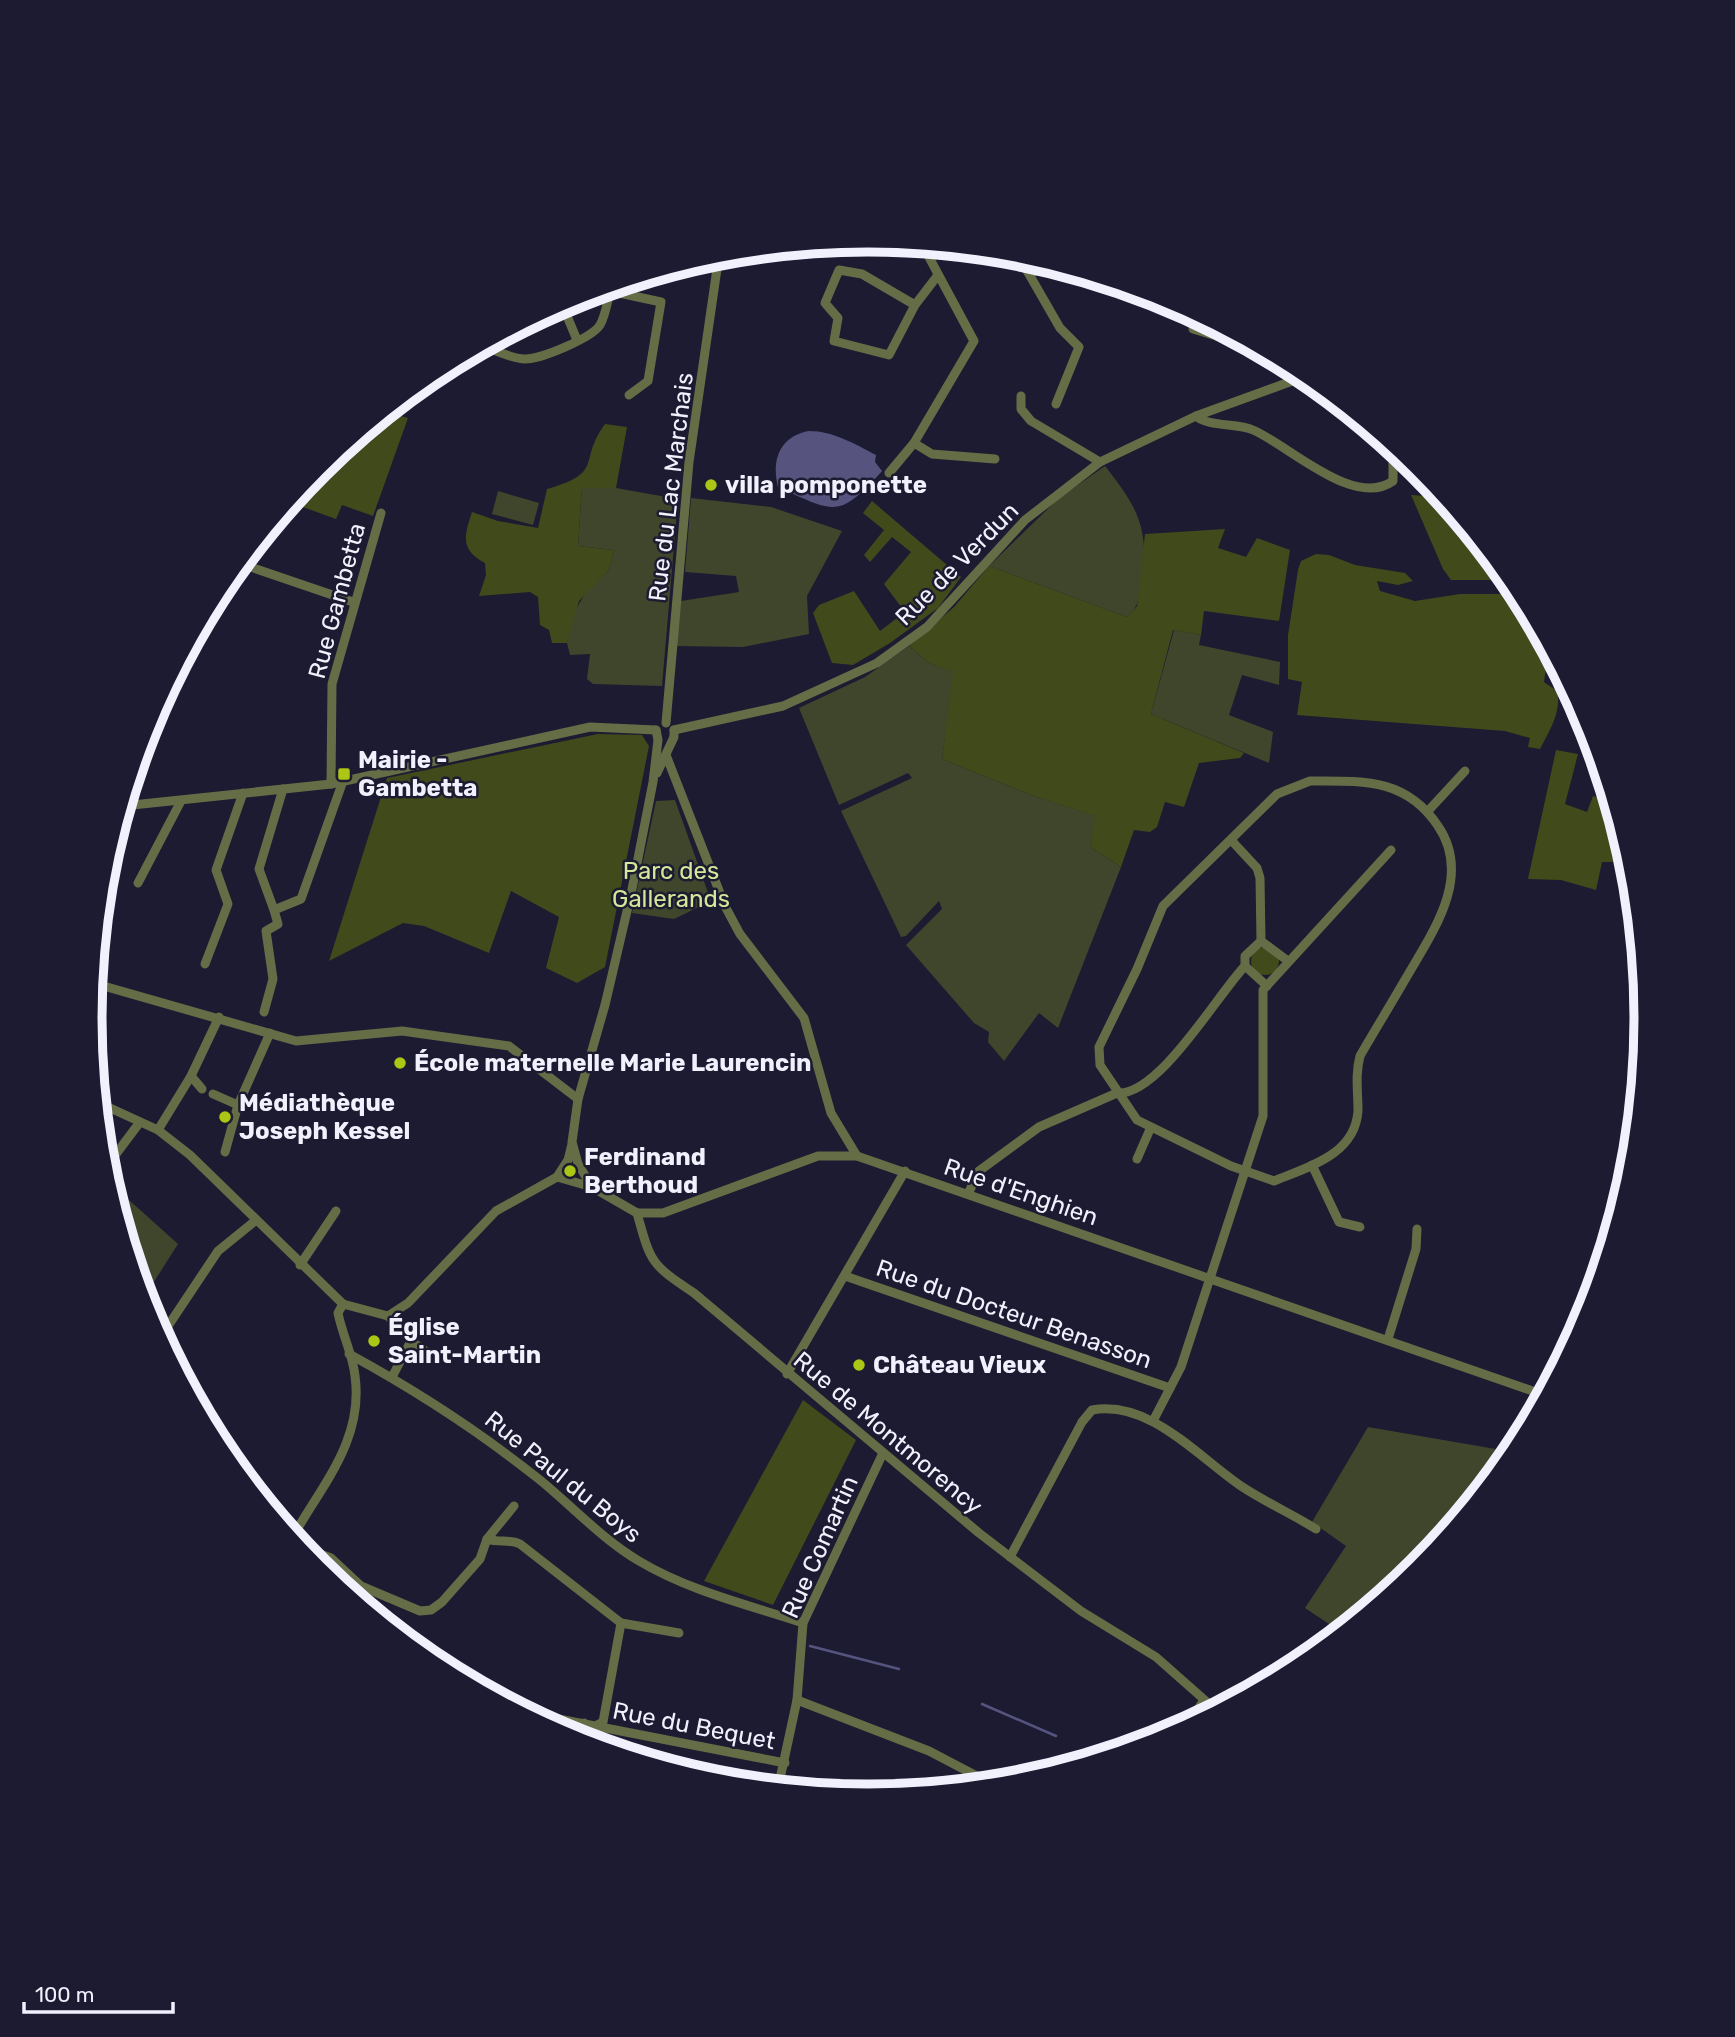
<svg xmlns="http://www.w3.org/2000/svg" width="1735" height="2037" font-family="Rubik,sans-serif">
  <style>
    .green { fill: #40462c }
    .forest { fill: #414a1b }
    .water { fill: #56547f }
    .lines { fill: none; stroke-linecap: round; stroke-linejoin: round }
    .stream { stroke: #56547f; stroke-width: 2.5 }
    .street { stroke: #646d46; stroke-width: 9 }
    .poi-dot { fill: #abc614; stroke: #1c1b31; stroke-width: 2.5 }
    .labels { text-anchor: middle; stroke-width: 5; stroke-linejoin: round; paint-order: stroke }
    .poi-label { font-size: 24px; font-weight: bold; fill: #f1f1fe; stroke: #1c1b31; text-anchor: start }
    .street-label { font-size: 24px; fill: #f1f1fe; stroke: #1c1b31 }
    .park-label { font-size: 24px; fill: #d5e79a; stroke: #1c1b31 }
    .rim { fill: none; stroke: #f1f1fe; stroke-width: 9 }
  </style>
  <rect width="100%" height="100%" fill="#1c1b31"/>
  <g class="green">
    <path d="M1105,466C1137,507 1148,525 1143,577C1141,593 1139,607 1127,617L989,566L1058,499Z"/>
    <path d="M582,488H616L678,499L662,686L593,684L587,679L590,654L570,655L567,643L572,616L586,592L609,570L614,550L578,546Z"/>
    <path d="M498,491L539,503L533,525L492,514Z"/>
    <path d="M691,498L771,507L842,531L807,596L809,634L743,647L676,646L681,601L739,592L736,576L685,572Z"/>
    <path d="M1174,630L1201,635L1199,645L1280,662L1279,685L1242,675L1229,715L1273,732L1269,763L1151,714Z"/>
    <path d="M909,646L929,663L954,672L942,759L1031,795L1096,816L1090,847L1121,867L1058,1028L1039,1013L1004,1061L988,1042L989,1032L974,1023L906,945L942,909L939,901L906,936L901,937L841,811L912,778L908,773L839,805L799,708L865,677Z"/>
    <path d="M675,800L711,901L674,919L632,913L656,801Z"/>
    <path d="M129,1200L178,1244L143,1299L118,1215Z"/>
    <path d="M1368,1427L1513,1452L1418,1569L1341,1632L1305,1608L1346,1546L1312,1522Z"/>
  </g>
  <g class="forest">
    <path d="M393,406V414L408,418L373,516L342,505L336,519L289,502L317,468Z"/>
    <path d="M605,424L627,427L616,488H582L578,546L614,550L609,570L579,601L567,643H552L549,630L540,625L538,597L530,592L479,596L486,575L485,563C460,550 464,536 472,512L498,521L538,528L547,489C606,472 577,462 605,424Z"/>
    <path d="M1411,495L1442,497L1510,580H1451L1443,569Z"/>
    <path d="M872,501L961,577L938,608L890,643L853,665L832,663L813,613L819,605L854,591L880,631L905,612L884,584L911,552L892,537L870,562L864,555L884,530L863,513Z"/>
    <path d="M1225,529L1218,548L1246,557L1257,538L1290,550L1279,621L1204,611L1201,635L1173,630L1151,714L1244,753L1240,758L1199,763L1184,807L1165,802L1157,827L1150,832L1134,830L1121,867L1090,847L1095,816L1031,795L942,759L953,672L929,663L909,646L954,607L989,566L1127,617L1137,606L1145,534Z"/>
    <path d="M1316,554L1329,555L1355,565L1405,573L1413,581L1398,585L1377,581L1380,591L1415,601L1460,594H1519L1540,634L1534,645L1547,662L1544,682L1557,691C1562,712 1549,731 1540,749L1528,747L1530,738L1505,731L1297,715L1302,682L1288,679V635L1298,570L1301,561Z"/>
    <path d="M598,734L642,735L649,746L605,967L577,983L546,968L559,917L511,891L489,953L424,926L403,923L329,961L387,778Z"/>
    <path d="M1556,750L1578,754L1565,804L1587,812L1593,796L1611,801L1621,834L1613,862H1602L1596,890L1561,880L1528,879Z"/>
    <circle cx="1265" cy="961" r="14"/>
    <path d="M803,1400L856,1440L773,1605L704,1581Z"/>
  </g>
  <path class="water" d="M809,431C833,431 855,444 876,455L875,462L882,471C839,519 835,513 778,487C771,460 780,436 809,431Z"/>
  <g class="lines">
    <g class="stream">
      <path d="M810,1646L899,1669"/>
      <path d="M982,1704L1056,1736"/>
    </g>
    <g class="street">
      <path d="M1018,255L1060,328L1079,347L1056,404"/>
      <path d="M1030,274L1048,264"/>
      <path d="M1098,284L1103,281"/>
      <path d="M610,291L661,302L648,381L629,395"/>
      <path d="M562,304L577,340"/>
      <path d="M915,305L862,274L839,270L825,303L838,318L834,341L889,355L915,305L938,275"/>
      <path d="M1193,329L1253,347"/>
      <path d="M483,346C495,350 512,359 525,359C541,359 592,338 600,325C606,315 608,298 611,287"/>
      <path d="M1021,396V409L1031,421L1100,462"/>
      <path d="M1196,416C1208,427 1237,423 1253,430C1290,446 1354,509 1393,481V448"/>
      <path d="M914,443L932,454L995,459"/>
      <path d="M889,473L914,443L974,341L923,246"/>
      <path d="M239,563L353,602"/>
      <path d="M666,723L689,462L719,255"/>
      <path d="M674,730L783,706L877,663L927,627L1025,520L1100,462L1196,416L1306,376"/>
      <path d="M666,755L725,906L740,934L804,1018L831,1113L857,1156"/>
      <path d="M657,773L674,737V730"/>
      <path d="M1310,781C1363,781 1406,778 1438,826C1473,877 1432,933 1406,978C1391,1004 1375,1030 1360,1056C1355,1075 1358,1092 1358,1111C1355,1155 1308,1167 1274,1181L1231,1166L1137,1120L1100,1065L1099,1047L1137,969L1163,906L1277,794Z"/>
      <path d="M331,784L332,684L381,513"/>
      <path d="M129,785L179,664"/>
      <path d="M283,789L259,869L274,910L301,899L343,781"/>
      <path d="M123,806L331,784L590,727L656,730"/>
      <path d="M1428,811L1465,771"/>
      <path d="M138,883L181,801"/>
      <path d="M1261,941L1288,961"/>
      <path d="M205,964L228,904L216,870L243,793"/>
      <path d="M1245,966L1267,986"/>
      <path d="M93,983L296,1041L402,1031L509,1046L578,1099"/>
      <path d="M264,1012L273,979L266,931L278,924L274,910"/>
      <path d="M191,1076L202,1089"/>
      <path d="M213,1094L238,1105"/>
      <path d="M97,1102L158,1130L190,1155L343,1304L388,1316L408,1303L496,1211L557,1177L592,1187L637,1213C651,1264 651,1264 694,1293L979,1533L1081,1611L1156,1657L1216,1710"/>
      <path d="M158,1130L191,1076L219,1017"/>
      <path d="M225,1152L238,1105L270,1033"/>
      <path d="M1137,1159L1151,1127"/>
      <path d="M1312,1165L1339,1222L1360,1227"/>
      <path d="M104,1170L140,1122"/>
      <path d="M557,1177L568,1160L572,1144"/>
      <path d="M592,1187L578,1164L572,1142L578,1099L605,1005L631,894L653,782L658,740L656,730"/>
      <path d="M968,1194L979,1171L1039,1127L1117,1093C1159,1096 1217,995 1245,966V956L1261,941L1260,878L1257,868L1231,840"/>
      <path d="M637,1213H663L818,1156H857L1544,1395"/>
      <path d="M300,1265L336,1211"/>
      <path d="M845,1276L1170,1388"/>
      <path d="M388,1316L411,1341L392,1377"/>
      <path d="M160,1338L218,1251L255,1221"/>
      <path d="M1388,1339L1416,1249L1417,1229"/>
      <path d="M411,1341L434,1357"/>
      <path d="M349,1354C417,1391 480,1432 540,1480C573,1507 602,1539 639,1561C689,1591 749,1605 803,1623"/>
      <path d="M787,1374L905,1171"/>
      <path d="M1153,1421L1181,1367L1263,1116V990L1391,850"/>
      <path d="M292,1538C322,1485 364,1440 355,1376C353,1355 342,1334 338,1313L343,1304"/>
      <path d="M487,1539L514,1506"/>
      <path d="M298,1546L331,1558L361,1586L420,1611L431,1610L442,1602L480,1559L487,1539C499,1543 509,1539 520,1544L621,1623L603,1722L595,1726L522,1712"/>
      <path d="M1010,1557L1082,1422L1092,1410C1150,1400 1197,1456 1241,1486C1265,1502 1292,1514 1316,1529"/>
      <path d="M621,1623L679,1633"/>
      <path d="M797,1700L929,1751L992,1784"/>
      <path d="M595,1726L785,1763"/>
      <path d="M1187,1726L1204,1700"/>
      <path d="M580,1741L584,1723"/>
      <path d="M778,1788L797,1700L803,1623L883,1453"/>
    </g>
  </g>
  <g class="poi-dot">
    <circle cx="711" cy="485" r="7"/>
    <rect x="337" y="767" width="14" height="14" rx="3.5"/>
    <circle cx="400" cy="1063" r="7"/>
    <circle cx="225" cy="1117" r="7"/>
    <circle cx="570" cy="1171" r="7"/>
    <circle cx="374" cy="1341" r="7"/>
    <circle cx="859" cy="1365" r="7"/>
  </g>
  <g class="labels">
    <g class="poi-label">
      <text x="725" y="493">villa pomponette</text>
      <text x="358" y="768">Mairie -<tspan x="358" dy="28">Gambetta</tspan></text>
      <text x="414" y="1071">École maternelle Marie Laurencin</text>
      <text x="239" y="1111">Médiathèque<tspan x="239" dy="28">Joseph Kessel</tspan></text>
      <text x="584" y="1165">Ferdinand<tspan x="584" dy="28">Berthoud</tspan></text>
      <text x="388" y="1335">Église<tspan x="388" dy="28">Saint-Martin</tspan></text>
      <text x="873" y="1373">Château Vieux</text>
    </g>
    <g class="street-label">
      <text transform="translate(671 487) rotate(-83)" y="8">Rue du Lac Marchais</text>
      <text transform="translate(957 564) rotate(-45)" y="8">Rue de Verdun</text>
      <text transform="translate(337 601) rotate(-75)" y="8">Rue Gambetta</text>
      <text transform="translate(1021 1192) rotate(19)" y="8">Rue d'Enghien</text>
      <text transform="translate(1014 1314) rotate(19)" y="8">Rue du Docteur Benasson</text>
      <text transform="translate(888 1433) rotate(40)" y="8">Rue de Montmorency</text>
      <text transform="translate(563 1477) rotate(39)" y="8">Rue Paul du Boys</text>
      <text transform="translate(820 1547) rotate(-66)" y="8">Rue Comartin</text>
      <text transform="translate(694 1726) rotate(11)" y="8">Rue du Bequet</text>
    </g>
    <g class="park-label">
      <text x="671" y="879">Parc des<tspan x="671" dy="28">Gallerands</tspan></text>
    </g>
  </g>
  <path d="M0 0H1735V2037H0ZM102 1018a766 766 0 1 1 1532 0a766 766 0 1 1-1532 0Z" fill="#1c1b31" fill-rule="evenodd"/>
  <path class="rim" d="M102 1018a766 766 0 1 1 1532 0a766 766 0 1 1-1532 0Z"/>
  <path d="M24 2002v10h149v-10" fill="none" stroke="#f1f1fe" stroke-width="3.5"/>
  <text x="35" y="2002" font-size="21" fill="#f1f1fe" stroke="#1c1b31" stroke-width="5" paint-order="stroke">100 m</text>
</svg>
